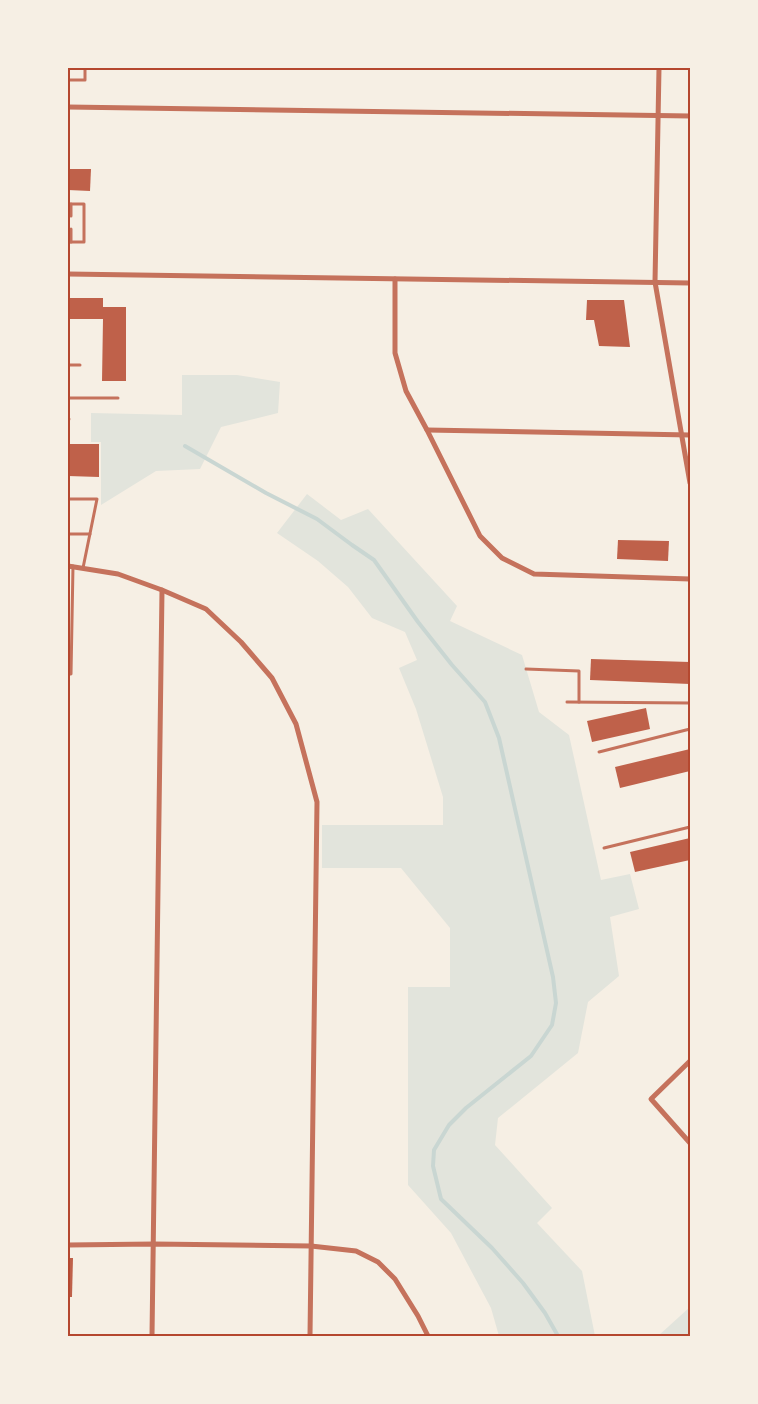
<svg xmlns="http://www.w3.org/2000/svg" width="758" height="1404" font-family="'Nunito Sans',sans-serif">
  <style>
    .green { fill: #e2e4dc }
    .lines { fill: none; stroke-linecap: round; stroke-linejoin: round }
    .stream { stroke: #c9d6d2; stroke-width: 4 }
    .building { fill: #bf614a }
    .service { stroke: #c5725c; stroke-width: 3 }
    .minor { stroke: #c5725c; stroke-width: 5 }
    .neatline { fill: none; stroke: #b5482f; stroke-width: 2 }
  </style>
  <rect width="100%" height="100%" fill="#f6efe4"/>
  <g class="green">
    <path d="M182,375H237L280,382L278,413L221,427L200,469L156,471L101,505V442H91V413L182,415Z"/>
    <path d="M307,494L341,520L368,509L457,606L450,621L522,655L539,712L569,735L601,880L630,874L639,909L610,917L619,976L588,1002L578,1053L498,1118L495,1145L552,1208L537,1223L582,1271L595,1336H499L491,1308L451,1233L408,1185V987H450V928L401,868H322V825H443V797L416,709L399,668L417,660L405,632L372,618L348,587L318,561L277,533Z"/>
    <path d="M690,1307V1336H658Z"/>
  </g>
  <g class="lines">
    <path class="stream" d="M185,446L266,493L317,519L352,545L374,560L418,622L452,665L485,702L499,738L553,977L556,1003L552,1025L531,1056L466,1108L449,1125L434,1150L433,1166L441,1199L492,1248L523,1283L545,1313L558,1336"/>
  </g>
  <g class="building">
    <path d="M68,169H91L90,191L68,190Z"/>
    <path d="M68,298H103V307H126V381H102L103,319H68Z"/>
    <path d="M587,300H624L630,347L599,346L594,320H586Z"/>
    <path d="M68,444H99V477L68,476Z"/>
    <path d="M618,540L669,541L668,561L617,559Z"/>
    <path d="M591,659L690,662V684L590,680Z"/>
    <path d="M646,708L650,729L592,742L587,721Z"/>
    <path d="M690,749V771L620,788L615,767Z"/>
    <path d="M690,838V860L635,872L630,852Z"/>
    <path d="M68,1258H73L72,1297H68Z"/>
  </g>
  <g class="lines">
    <g class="service">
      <path d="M68,80H85V68"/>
      <path d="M68,204H84V242H68"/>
      <path d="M71,204V216"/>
      <path d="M71,242V229"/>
      <path d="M68,365H80"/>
      <path d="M68,398H118"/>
      <path d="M68,419H69"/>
      <path d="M68,499H97L83,568"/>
      <path d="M68,534H90"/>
      <path d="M526,669L579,671V702"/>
      <path d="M68,674H71L73,566"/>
      <path d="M567,702L690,703"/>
      <path d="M599,752L690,729"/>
      <path d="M604,848L690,827"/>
    </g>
    <g class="minor">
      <path d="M659,68L655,282L690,483"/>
      <path d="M68,107L690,116"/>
      <path d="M68,274L690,283"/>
      <path d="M395,279V353L406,391L427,430L480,536L502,558L534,574L690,579"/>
      <path d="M427,430L690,435"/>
      <path d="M68,566L118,574L162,590L206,609L241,642L272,678L296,724L317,802L310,1336"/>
      <path d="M690,1061L651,1099L690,1143"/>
      <path d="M68,1245L154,1244L311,1246L356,1251L378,1262L395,1279L418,1316L428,1336"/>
      <path d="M152,1336L162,590"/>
    </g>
  </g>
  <rect width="758" height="1404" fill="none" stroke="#f6efe4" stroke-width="138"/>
  <rect x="69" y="69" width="620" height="1266" class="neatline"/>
</svg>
